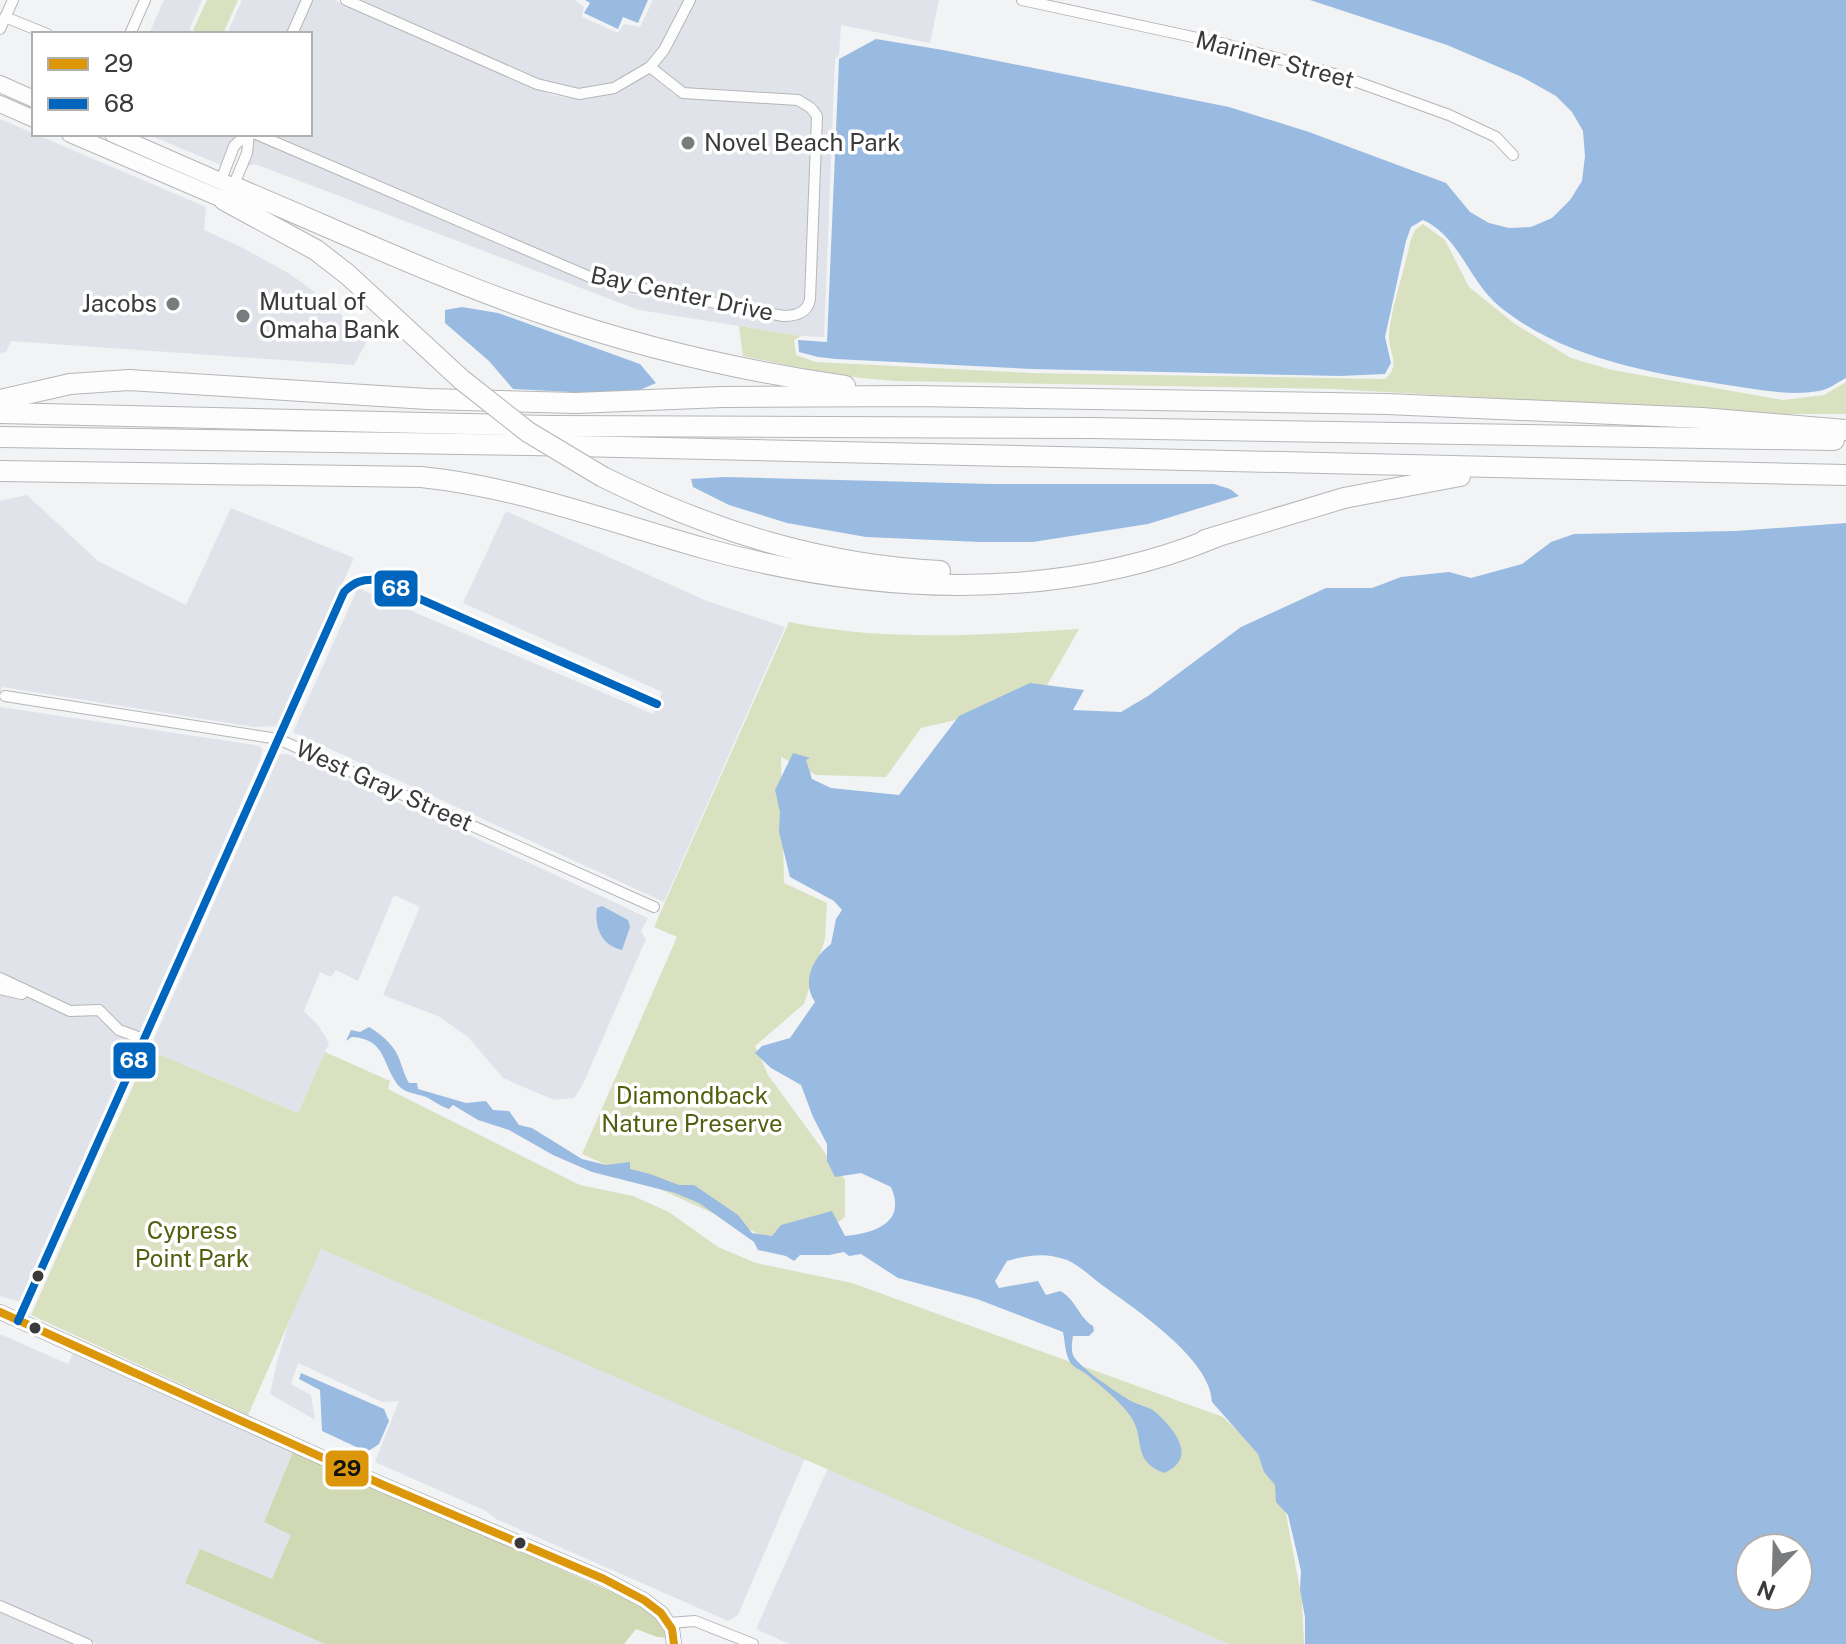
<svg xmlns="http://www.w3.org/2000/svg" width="1846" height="1644" font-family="'Public Sans',sans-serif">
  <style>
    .built { fill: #e0e3e9 }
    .green { fill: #dae1c1 }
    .forest { fill: #d0d9b3 }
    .water { fill: #9abbe1; fill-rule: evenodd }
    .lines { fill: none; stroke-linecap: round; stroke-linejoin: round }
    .minor-casing { stroke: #b6b6b8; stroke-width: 12 }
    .tertiary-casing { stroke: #b6b6b8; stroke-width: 16 }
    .primary-casing { stroke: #b6b6b8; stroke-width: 18 }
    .motorway-casing { stroke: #b6b6b8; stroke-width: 22 }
    .minor { stroke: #fdfdfe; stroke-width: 10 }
    .tertiary { stroke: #fdfdfe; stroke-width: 14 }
    .primary { stroke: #fdfdfe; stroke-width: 16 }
    .motorway { stroke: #fdfdfe; stroke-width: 20 }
    .motorway-bridge-casing { stroke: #b6b6b8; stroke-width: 22; stroke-linecap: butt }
    .motorway-bridge { stroke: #fdfdfe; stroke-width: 20 }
    .bus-1-casing { stroke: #fff; stroke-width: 14 }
    .bus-2-casing { stroke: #fff; stroke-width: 14 }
    .bus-1 { stroke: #db9609; stroke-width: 8 }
    .bus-2 { stroke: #0065bd; stroke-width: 8 }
    .poi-dot { fill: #7a7b7d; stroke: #fff; stroke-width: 3 }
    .bus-dot { fill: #3a3a3c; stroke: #fff; stroke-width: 3 }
    .labels { text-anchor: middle; stroke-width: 7; stroke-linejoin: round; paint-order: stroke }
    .street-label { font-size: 24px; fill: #3a3a3c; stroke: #fff }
    .poi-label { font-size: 24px; fill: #3a3a3c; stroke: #fff; text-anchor: start }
    .park-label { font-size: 24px; fill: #535e0e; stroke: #fff }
    .line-badge { stroke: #fff; stroke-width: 3 }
    .badge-label { font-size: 22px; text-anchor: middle; font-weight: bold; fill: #fff }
    .pale-badge-label { font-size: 22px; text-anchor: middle; font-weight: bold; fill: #111 }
  </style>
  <rect width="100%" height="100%" fill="#f2f3f5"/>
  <g class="built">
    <path d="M164,0H202L190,28L192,34H149Z"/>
    <path d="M242,0H302L287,34H227Z"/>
    <path d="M312,0H334L535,89L556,96L578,99L615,93L649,73L673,94L682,98L796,105L808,112L813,119L805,302L794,311H783L598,275L269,134H310V34H297Z"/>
    <path d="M359,0H574L584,6L582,17L618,33L624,24L640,27L653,0H685L660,47L647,63L613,83L579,89L539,79Z"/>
    <path d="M696,0H939L930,43L841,25L839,54L835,59L824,337L801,336L639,310L255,164L246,167L253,138L595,285L630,294L781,321L796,320L807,314L814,304L822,116L814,103L798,95L685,88L657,66L668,52Z"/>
    <path d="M0,119L206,207L204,230L243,248L290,274L327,301L367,341L354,365L11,341L6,352L0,353Z"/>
    <path d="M147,134H240L230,144L221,165Z"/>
    <path d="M27,495L98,561L186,605L231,508L354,558L278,726L254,727L2,687L0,693V501Z"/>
    <path d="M506,511L707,601L785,627L664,902L293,732L358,588L653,714L662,692L463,603Z"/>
    <path d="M0,707L255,745L262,748L261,758L20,1302L0,1296Z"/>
    <path d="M282,754H287L441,822L648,918L641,931L646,939L583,1084L574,1098L554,1100L503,1078L468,1037L440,1017L383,995L420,907L394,895L358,981L336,970L331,977L320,972L304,1011L318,1025L329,1043L298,1113L149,1050L279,756Z"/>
    <path d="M321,1249L805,1458L738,1615L728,1621L496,1519L486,1511L375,1462L399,1401L382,1402L298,1363L291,1384L311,1395L315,1420L270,1394L277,1362L290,1318Z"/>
    <path d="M0,1334L68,1364L73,1353L293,1452L264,1522L292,1534L272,1580L185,1583L325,1644H97L0,1602Z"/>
    <path d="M828,1468L1230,1642L1229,1644H789L756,1629Z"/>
    <path d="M0,1610L77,1644H0Z"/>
  </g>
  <g class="green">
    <path d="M207,0H238L223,34H203L193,30Z"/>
    <path d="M1423,224L1445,240L1469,287L1515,324L1571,358L1612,370L1783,400L1824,395L1846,382V414H1768L1332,389L895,381L840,376L743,356L739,326L801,336L794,340L796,355L816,362L835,363L1031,373L1385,379C1402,364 1388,354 1389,334C1392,304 1404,273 1410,242L1415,230Z"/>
    <path d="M789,622C884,642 983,635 1079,629L1042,694L1017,706L921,728L886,777L816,775L781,757L784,883L827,903L825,939L804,1004L755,1046L768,1075L845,1180V1217L817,1237L770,1239L582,1154L677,937L654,927Z"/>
    <path d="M149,1050L298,1113L325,1052L390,1081L388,1089L580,1185L633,1196L669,1212L718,1247L756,1263L852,1283L1223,1417L1278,1470L1302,1601L1304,1644H1229L321,1249L248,1415L31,1315Z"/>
  </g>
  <path class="forest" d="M293,1452L612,1592L670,1622V1638L657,1637L636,1629L624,1644H325L185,1583L200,1549L272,1579L291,1535L264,1522Z"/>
  <g class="water">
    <path d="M585,0H648L638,23L623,17L618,29L584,13L590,3Z"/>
    <path d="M1310,0H1846V378C1838,382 1828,390 1819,391C1790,396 1762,390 1734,386C1654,374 1563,359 1499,306C1469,281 1459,236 1423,220L1411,227L1406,241L1385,337L1391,363L1385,374L1340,376L1032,369L836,359L818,357L799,352L798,340L827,342L839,59L876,39L943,50L1229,107L1309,132L1446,183L1470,212L1489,223L1509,228L1531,227L1552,218L1570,200L1582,181L1585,156L1583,131L1572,112L1556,96L1522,77L1447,45Z"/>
    <path d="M462,307L498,313L640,364L656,383L628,395L513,389L489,361L445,323V310Z"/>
    <path d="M724,477L992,484H1214L1230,489L1239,496L1148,524L1033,542H980L866,537L787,523L729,505L693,487L691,479Z"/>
    <path d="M1846,523V1644H1305V1617L1300,1590L1301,1571L1288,1515L1276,1502L1275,1485L1264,1472L1258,1454L1212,1402C1211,1359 1135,1309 1102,1285C1091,1277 1079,1265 1067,1260C1046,1252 1027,1255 1007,1261L995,1281L999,1288L1038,1281L1046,1295L1060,1291C1076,1299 1078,1317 1093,1326L1094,1331L1089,1336H1073C1072,1342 1071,1349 1073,1355C1078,1367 1119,1394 1131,1401C1138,1405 1147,1406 1154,1411C1174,1428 1199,1458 1164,1473C1131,1460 1146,1440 1131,1417C1119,1400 1101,1386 1085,1373C1079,1369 1074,1368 1070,1362C1065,1354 1065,1341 1063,1332L977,1299L898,1278L861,1254L849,1256L844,1252L829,1255H800L794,1261L786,1256L758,1250L754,1242L699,1203L675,1193L592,1172L553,1155L509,1130L478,1120L453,1105L449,1109C440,1106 434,1101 426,1097C416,1093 405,1094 397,1084C382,1062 385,1039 352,1037L346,1041L351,1030L360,1032L369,1027C383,1035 397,1048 401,1064C404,1072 405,1076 409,1083H417L418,1089L466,1103L486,1101L493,1110L509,1111L519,1125L532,1128L582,1159L606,1165L630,1162V1169L650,1174L679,1185H694L738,1215L752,1233L772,1236L781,1225L832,1211L845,1236C873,1233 907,1224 891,1187L861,1173L835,1177L827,1161V1144L813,1117L801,1085L771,1068L755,1053L762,1046L790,1038L815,1002C801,982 813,957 831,944L836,919L842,910L834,901L790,877L779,832L780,812L775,790L793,753L810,758L806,760L812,779L831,788L899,795L959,716L1030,683L1084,690L1073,710L1121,712L1148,696L1241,627L1326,588H1372L1401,577L1449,572L1471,578L1522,564L1551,542L1574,534L1736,531ZM1750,1548H1798V1596H1750Z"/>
    <path d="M602,906L628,920L630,927L622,950C602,946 594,928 597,908Z"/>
    <path d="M301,1373L384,1409L389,1421L379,1444L367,1452L322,1431L320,1390L299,1379Z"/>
  </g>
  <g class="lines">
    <defs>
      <g id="minor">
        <path d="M346,0L537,84L579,94L614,88L650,67L664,50L690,0"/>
        <path d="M1022,0L1225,44L1338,75L1449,115L1496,137L1513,155"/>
        <path d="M5,17L47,34"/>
        <path d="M0,29L13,0"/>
        <path d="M130,34L145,0"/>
        <path d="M292,34L307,0"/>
        <path d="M256,134L597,280L783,316C795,316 808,313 810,299L817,116L811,108L798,100L683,93L650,67"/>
        <path d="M220,183L234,146L247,134"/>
        <path d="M232,189L247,153L249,134"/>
        <path d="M5,696L278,739L654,907"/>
        <path d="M0,978L70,1011L99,1010L119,1030L146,1040"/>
        <path d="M0,989L22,994"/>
        <path d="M18,1321L344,592C354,582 362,579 377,580L657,704"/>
        <path d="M0,1606L87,1644"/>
        <path d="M669,1623L695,1621L753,1644"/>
      </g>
      <path id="tertiary" d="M0,1312L381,1484L604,1579L644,1600L661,1613L672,1629L674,1644"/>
      <g id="primary">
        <path d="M0,84L34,99"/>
        <path d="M0,104L34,119"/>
        <path d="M70,134L224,200"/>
        <path d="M113,134L234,187"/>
      </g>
      <g id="motorway">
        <path d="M234,187C337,230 438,278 544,314C642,348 743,371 845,386"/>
        <path d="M224,200L316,250L347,274L462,380"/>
        <path d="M0,400L70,384L129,380L427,399L576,403L722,397L916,396L1387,404L1702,418L1846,430"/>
        <path d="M0,413L550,426L1092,428L1834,440"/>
        <path d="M0,437L530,445L1846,475"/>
        <path d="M0,471L421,477C518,487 610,522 703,548C869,594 1055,604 1216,537"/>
        <path d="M603,477C710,530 820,565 940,571"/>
        <path d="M1205,540L1344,498L1460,476"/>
      </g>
    </defs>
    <use href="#minor" class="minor-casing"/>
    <use href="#tertiary" class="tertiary-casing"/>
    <use href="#primary" class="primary-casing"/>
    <use href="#motorway" class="motorway-casing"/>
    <use href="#minor" class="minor"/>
    <use href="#tertiary" class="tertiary"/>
    <use href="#primary" class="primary"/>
    <use href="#motorway" class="motorway"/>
    <defs>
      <path id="motorway-bridge" d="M462,380L528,432L603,477"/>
    </defs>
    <use href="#motorway-bridge" class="motorway-bridge-casing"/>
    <use href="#motorway-bridge" class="motorway-bridge"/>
    <defs>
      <path id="bus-1" d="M0,1312L381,1484L604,1579L644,1600L661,1613L672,1629L674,1644"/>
      <path id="bus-2" d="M18,1321L344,592C354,582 362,579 377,580L657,704"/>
    </defs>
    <use href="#bus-1" class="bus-1-casing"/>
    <use href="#bus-2" class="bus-2-casing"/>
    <use href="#bus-1" class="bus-1"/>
    <use href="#bus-2" class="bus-2"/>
  </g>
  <g class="poi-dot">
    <circle cx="688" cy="143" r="8"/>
    <circle cx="173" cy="304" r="8"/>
    <circle cx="243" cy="316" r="8"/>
  </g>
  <g class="bus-dot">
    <circle cx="38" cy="1276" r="7"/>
    <circle cx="35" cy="1328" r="7"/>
    <circle cx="520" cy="1543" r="7"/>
  </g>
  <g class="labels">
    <g class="street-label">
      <text transform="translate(1275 60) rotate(15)" y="8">Mariner Street</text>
      <text transform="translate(682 294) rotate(12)" y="8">Bay Center Drive</text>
      <text transform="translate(384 786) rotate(24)" y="8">West Gray Street</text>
    </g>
    <g class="poi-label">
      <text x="704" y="151">Novel Beach Park</text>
      <text x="259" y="310">Mutual of<tspan x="259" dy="28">Omaha Bank</tspan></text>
      <text x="157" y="312" text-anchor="end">Jacobs</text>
    </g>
    <g class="park-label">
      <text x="692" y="1104">Diamondback<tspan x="692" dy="28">Nature Preserve</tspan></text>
      <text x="192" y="1239">Cypress<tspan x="192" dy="28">Point Park</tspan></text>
    </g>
  </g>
  <g class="line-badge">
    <rect x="373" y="569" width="46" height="39" rx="8" fill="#0065bd"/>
    <rect x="112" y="1041" width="45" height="39" rx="8" fill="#0065bd"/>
    <rect x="324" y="1449" width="46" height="39" rx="8" fill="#db9609"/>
  </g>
  <g class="badge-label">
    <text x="396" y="596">68</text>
    <text x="134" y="1068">68</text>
  </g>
  <g class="pale-badge-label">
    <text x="347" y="1476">29</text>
  </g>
  <rect x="32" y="32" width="280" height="104" fill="#ffffff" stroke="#b0b0b1" stroke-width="2"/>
  <rect x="48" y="58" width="40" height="12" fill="#db9609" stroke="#b0b0b1" stroke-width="2"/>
  <text x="104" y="72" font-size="24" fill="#3a3a3c">29</text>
  <rect x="48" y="98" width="40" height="12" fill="#0065bd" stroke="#b0b0b1" stroke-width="2"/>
  <text x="104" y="112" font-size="24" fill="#3a3a3c">68</text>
  <g transform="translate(1774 1572) rotate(203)"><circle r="38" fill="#ffffff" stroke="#b0b0b1" stroke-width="2"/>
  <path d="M0-6L14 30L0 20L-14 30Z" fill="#7a7b7d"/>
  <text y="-12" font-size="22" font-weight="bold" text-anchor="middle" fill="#3a3a3c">N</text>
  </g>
</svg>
